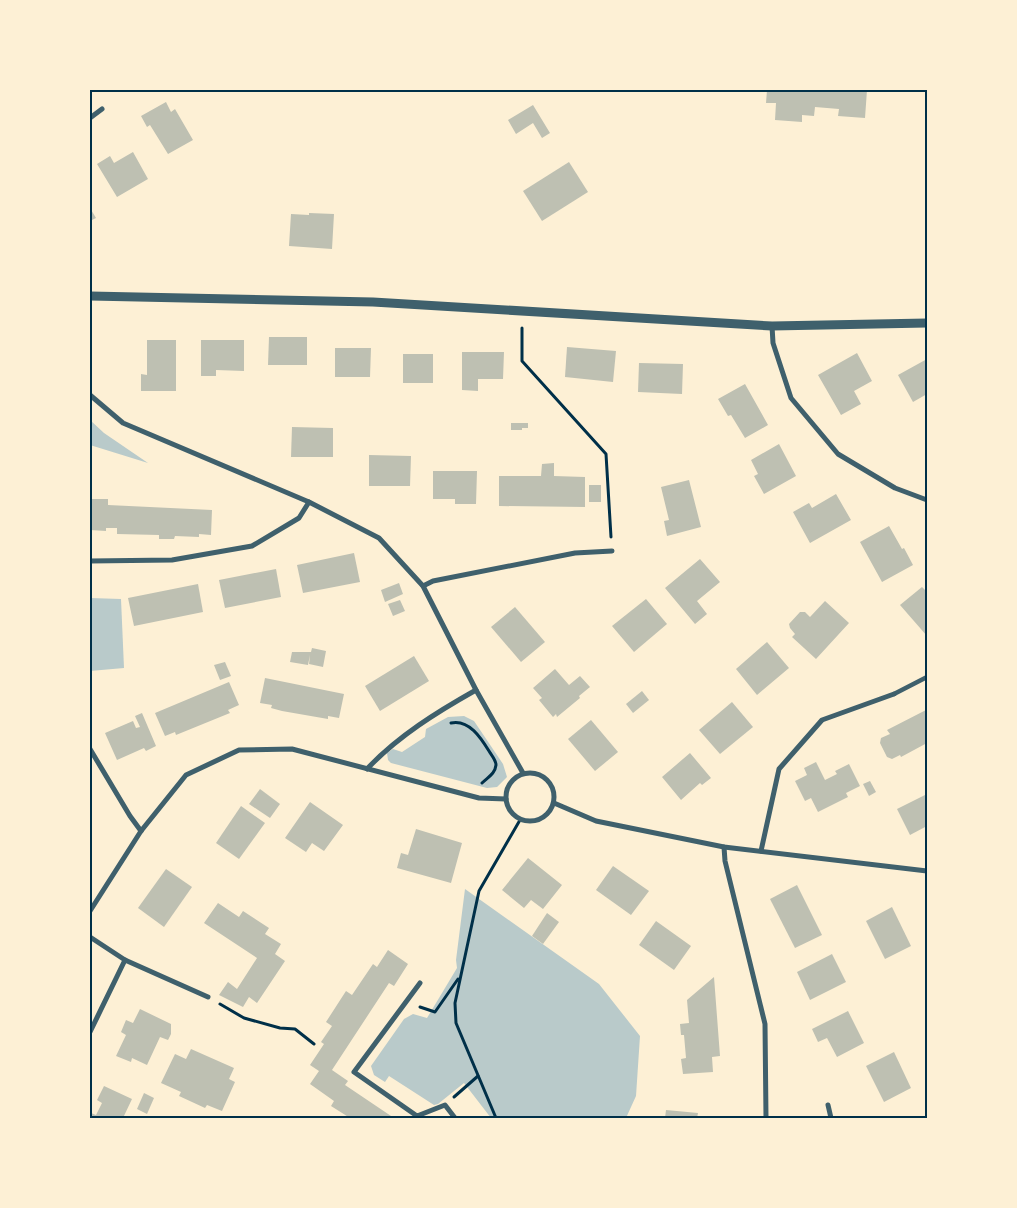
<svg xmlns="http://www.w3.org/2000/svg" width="1017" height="1208" font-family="'Titillium Web',sans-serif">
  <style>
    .green { fill: #b9caca }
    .building { fill: #bec0b2 }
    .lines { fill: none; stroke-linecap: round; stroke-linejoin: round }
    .path { stroke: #003049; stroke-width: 3 }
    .pedestrian { stroke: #3f606c; stroke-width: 4.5 }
    .minor { stroke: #3f606c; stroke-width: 5 }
    .tertiary { stroke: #3f606c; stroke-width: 9 }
    .neatline { fill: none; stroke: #003049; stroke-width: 2 }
  </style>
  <rect width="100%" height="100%" fill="#fdf0d5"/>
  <g class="green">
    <path d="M90,420L104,433L148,463L90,445Z"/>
    <path d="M90,598L121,599L124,668L90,671Z"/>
    <path d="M464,716L474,721L503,764L507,777L497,787L487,788L391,763L388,760L387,753L393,749L402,752L425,737L426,729L448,717Z"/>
    <path d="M465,889L599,984L640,1036L636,1096L626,1118H491L464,1083L438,1104L434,1105L389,1076L385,1082L374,1075L371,1066L404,1019L413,1014L427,1018L457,968L456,960Z"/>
  </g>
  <g class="building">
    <path d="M767,90H867L865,118L838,116L839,109L815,107L814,116L802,115V122L775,120L776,103H766Z"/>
    <path d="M166,102L171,112L175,109L193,140L168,154L150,125L147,127L141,116Z"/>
    <path d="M533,105L550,133L542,138L533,123L516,134L508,120Z"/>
    <path d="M133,152L148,179L117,197L97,164L110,156L114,163Z"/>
    <path d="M569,162L588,192L542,221L523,191Z"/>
    <path d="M90,208L96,218L90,221Z"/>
    <path d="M309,213L334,214L332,249L289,246L291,214L309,215Z"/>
    <path d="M269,337H307V365H268Z"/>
    <path d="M147,340H176V391H141V374L147,375Z"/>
    <path d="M201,340H244V371L216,370V376H201Z"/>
    <path d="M567,347L616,351L613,382L565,377Z"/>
    <path d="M335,348H371L370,377H335Z"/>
    <path d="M462,352H504L503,379H478V391L462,390Z"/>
    <path d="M857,353L872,381L854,391L861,404L841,415L818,375Z"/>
    <rect x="403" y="354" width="30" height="29"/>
    <path d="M927,359V394L913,402L898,375Z"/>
    <path d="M639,363L683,364L682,394L638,392Z"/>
    <path d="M745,384L768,425L745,438L731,415L728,416L718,399Z"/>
    <path d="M511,423H528V428H522V430H511Z"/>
    <path d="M292,427L333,428V457H291Z"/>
    <path d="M779,444L796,476L764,494L754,476L758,474L751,460Z"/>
    <path d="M369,455L411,456L410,486H369Z"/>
    <path d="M554,463V476L585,477V507L499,506V476H541L542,464Z"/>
    <path d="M433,471H477L476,504H455V499H433Z"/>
    <path d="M689,480L701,527L667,536L664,521L669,520L661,487Z"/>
    <rect x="589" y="485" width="12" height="17"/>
    <path d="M836,494L851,520L810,543L793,512L809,503L812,508Z"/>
    <path d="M90,499H108V505L212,510L211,535L199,534V537L175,536L174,539H159V535L117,534V528H106V531L90,530Z"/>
    <path d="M889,526L902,549L904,548L913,565L882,582L860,542Z"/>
    <path d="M354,553L360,582L303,593L297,565Z"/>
    <path d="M700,559L720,582L697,601L707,614L695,624L665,588Z"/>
    <path d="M276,569L281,597L225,608L219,580Z"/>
    <path d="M399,583L403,594L385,602L381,590Z"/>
    <path d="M198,584L203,612L134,626L128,598Z"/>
    <path d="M922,587L927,592V636L900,605Z"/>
    <path d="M646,599L667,624L634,652L612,626Z"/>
    <path d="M400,600L405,611L393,616L388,604Z"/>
    <path d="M825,601L849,623L816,659L792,637L795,634L790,628L789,624L800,612H805L810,617Z"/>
    <path d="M515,607L545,642L521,662L491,627Z"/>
    <path d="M767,642L789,668L757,695L736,669Z"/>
    <path d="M312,648L326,651L323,667L309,664L310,655L308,665L290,662L292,652H311Z"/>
    <path d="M414,656L429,681L380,711L365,686Z"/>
    <path d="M225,662L231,676L220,680L214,665Z"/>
    <path d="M555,669L569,685L580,676L590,687L579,696L580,698L557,717L556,714L553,717L539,700L542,698L533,688Z"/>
    <path d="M265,678L344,694L339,718L328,716V719L282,711L271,708L272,705L260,703Z"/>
    <path d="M229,682L239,705L228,710L230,713L176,735L175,732L165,736L155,713Z"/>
    <path d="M642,691L649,700L633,713L626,704Z"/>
    <path d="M732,702L753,727L720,754L699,730Z"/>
    <path d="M926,710L927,743L901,757L900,755L892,759L887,757L880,743L881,738L890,734L887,730Z"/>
    <path d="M142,713L156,746L146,751L144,748L117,760L105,733L133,721L136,728L140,727L135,716Z"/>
    <path d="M591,720L618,752L595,771L568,739Z"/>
    <path d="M690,753L711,778L702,785L700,783L681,800L662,777Z"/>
    <path d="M816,762L825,780L837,774L835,771L849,764L860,786L846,793L848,797L818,812L811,798L805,801L795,781L807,775L804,768Z"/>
    <path d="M870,781L876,792L869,796L863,784Z"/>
    <path d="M260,789L280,804L270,818L249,804Z"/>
    <path d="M927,794V826L910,835L897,809Z"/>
    <path d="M310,802L343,825L324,851L312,843L306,852L285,838Z"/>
    <path d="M241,806L265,823L239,859L216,843Z"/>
    <path d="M416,829L462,843L451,883L397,868L401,853L408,855Z"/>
    <path d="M528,858L562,885L543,909L531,900L524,908L502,890Z"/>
    <path d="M613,866L649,891L631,915L596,890Z"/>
    <path d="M166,869L192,887L164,927L138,908Z"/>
    <path d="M797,885L822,935L795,948L770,899Z"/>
    <path d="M218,903L239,917L243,911L269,928L265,934L281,944L275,954L285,961L257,1003L249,997L243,1007L219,995L228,982L237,989L257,958L204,923Z"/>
    <path d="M892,907L911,946L885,959L866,921Z"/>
    <path d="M547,913L559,922L543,944L532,936Z"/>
    <path d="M656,921L691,946L674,970L639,945Z"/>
    <path d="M388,950L408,964L394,986L389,983L332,1070L348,1081L345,1085L394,1118H350L331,1106L334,1101L310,1084L319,1071L310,1065L324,1044L321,1042L332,1026L326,1022L346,991L352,995L373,964L377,967Z"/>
    <path d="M832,954L846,982L810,1000L797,972Z"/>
    <path d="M714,977L720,1056L712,1057L713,1072L683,1074L681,1059L686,1058L684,1035H681L680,1024L689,1023L687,1000Z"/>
    <path d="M140,1009L171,1024V1034L168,1040L160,1037L147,1065L132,1058L131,1062L116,1056L126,1035L121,1032L126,1020L133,1023Z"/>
    <path d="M848,1011L864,1043L837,1057L827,1038L818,1042L812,1029Z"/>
    <path d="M191,1049L234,1068L229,1079L235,1082L222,1111L207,1105L205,1108L179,1096L181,1092L161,1083L175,1054L186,1059Z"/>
    <path d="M894,1052L911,1088L884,1102L866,1066Z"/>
    <path d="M104,1086L132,1099L123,1118H90L91,1113L96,1115L102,1103L97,1100Z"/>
    <path d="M144,1093L154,1098L147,1114L137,1109Z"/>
    <path d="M666,1110L698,1113L697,1118H665Z"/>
  </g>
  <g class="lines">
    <g class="path">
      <path d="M522,328V361L606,454L611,537"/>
      <path d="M451,723C469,719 481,738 489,751C492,756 496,760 496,765C495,774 488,777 482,783"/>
      <path d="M220,1004L244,1018L280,1028L295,1029L314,1044"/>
      <path d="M420,1007L435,1012L458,979"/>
      <path d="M454,1097L478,1076"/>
      <path d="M496,1118L456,1023L455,1003L479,891L520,820"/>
    </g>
    <path class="pedestrian" d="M894,694L927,677"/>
    <g class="minor">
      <path d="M90,118L102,109"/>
      <path d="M772,326L773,343L791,398L838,454L895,488L927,500"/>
      <path d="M90,395L123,423L309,502L379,538L423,586L476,690L523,773"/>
      <path d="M90,561L172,560L252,546L299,518L309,502"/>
      <path d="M423,586L433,581L575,553L612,551"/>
      <path d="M90,749L130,816L141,831"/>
      <path d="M367,769C398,736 437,712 476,690"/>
      <circle cx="530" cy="797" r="24"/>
      <path d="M554,803L596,821L724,847L927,871"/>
      <path d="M724,847L725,861L765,1024L766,1118"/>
      <path d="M761,851L779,769L822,720L894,694"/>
      <path d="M90,911L141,831L186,775L239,750L292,749L479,798L506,799"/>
      <path d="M90,937L125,960L208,997"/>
      <path d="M420,983L354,1072L417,1116L445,1105L455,1118"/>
      <path d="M90,1032L125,960"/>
      <path d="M828,1105L831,1118"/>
    </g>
    <path class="tertiary" d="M90,296L373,302L772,326L927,323"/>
  </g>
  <rect width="1017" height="1208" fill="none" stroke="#fdf0d5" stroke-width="182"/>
  <rect x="91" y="91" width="835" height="1026" class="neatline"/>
</svg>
